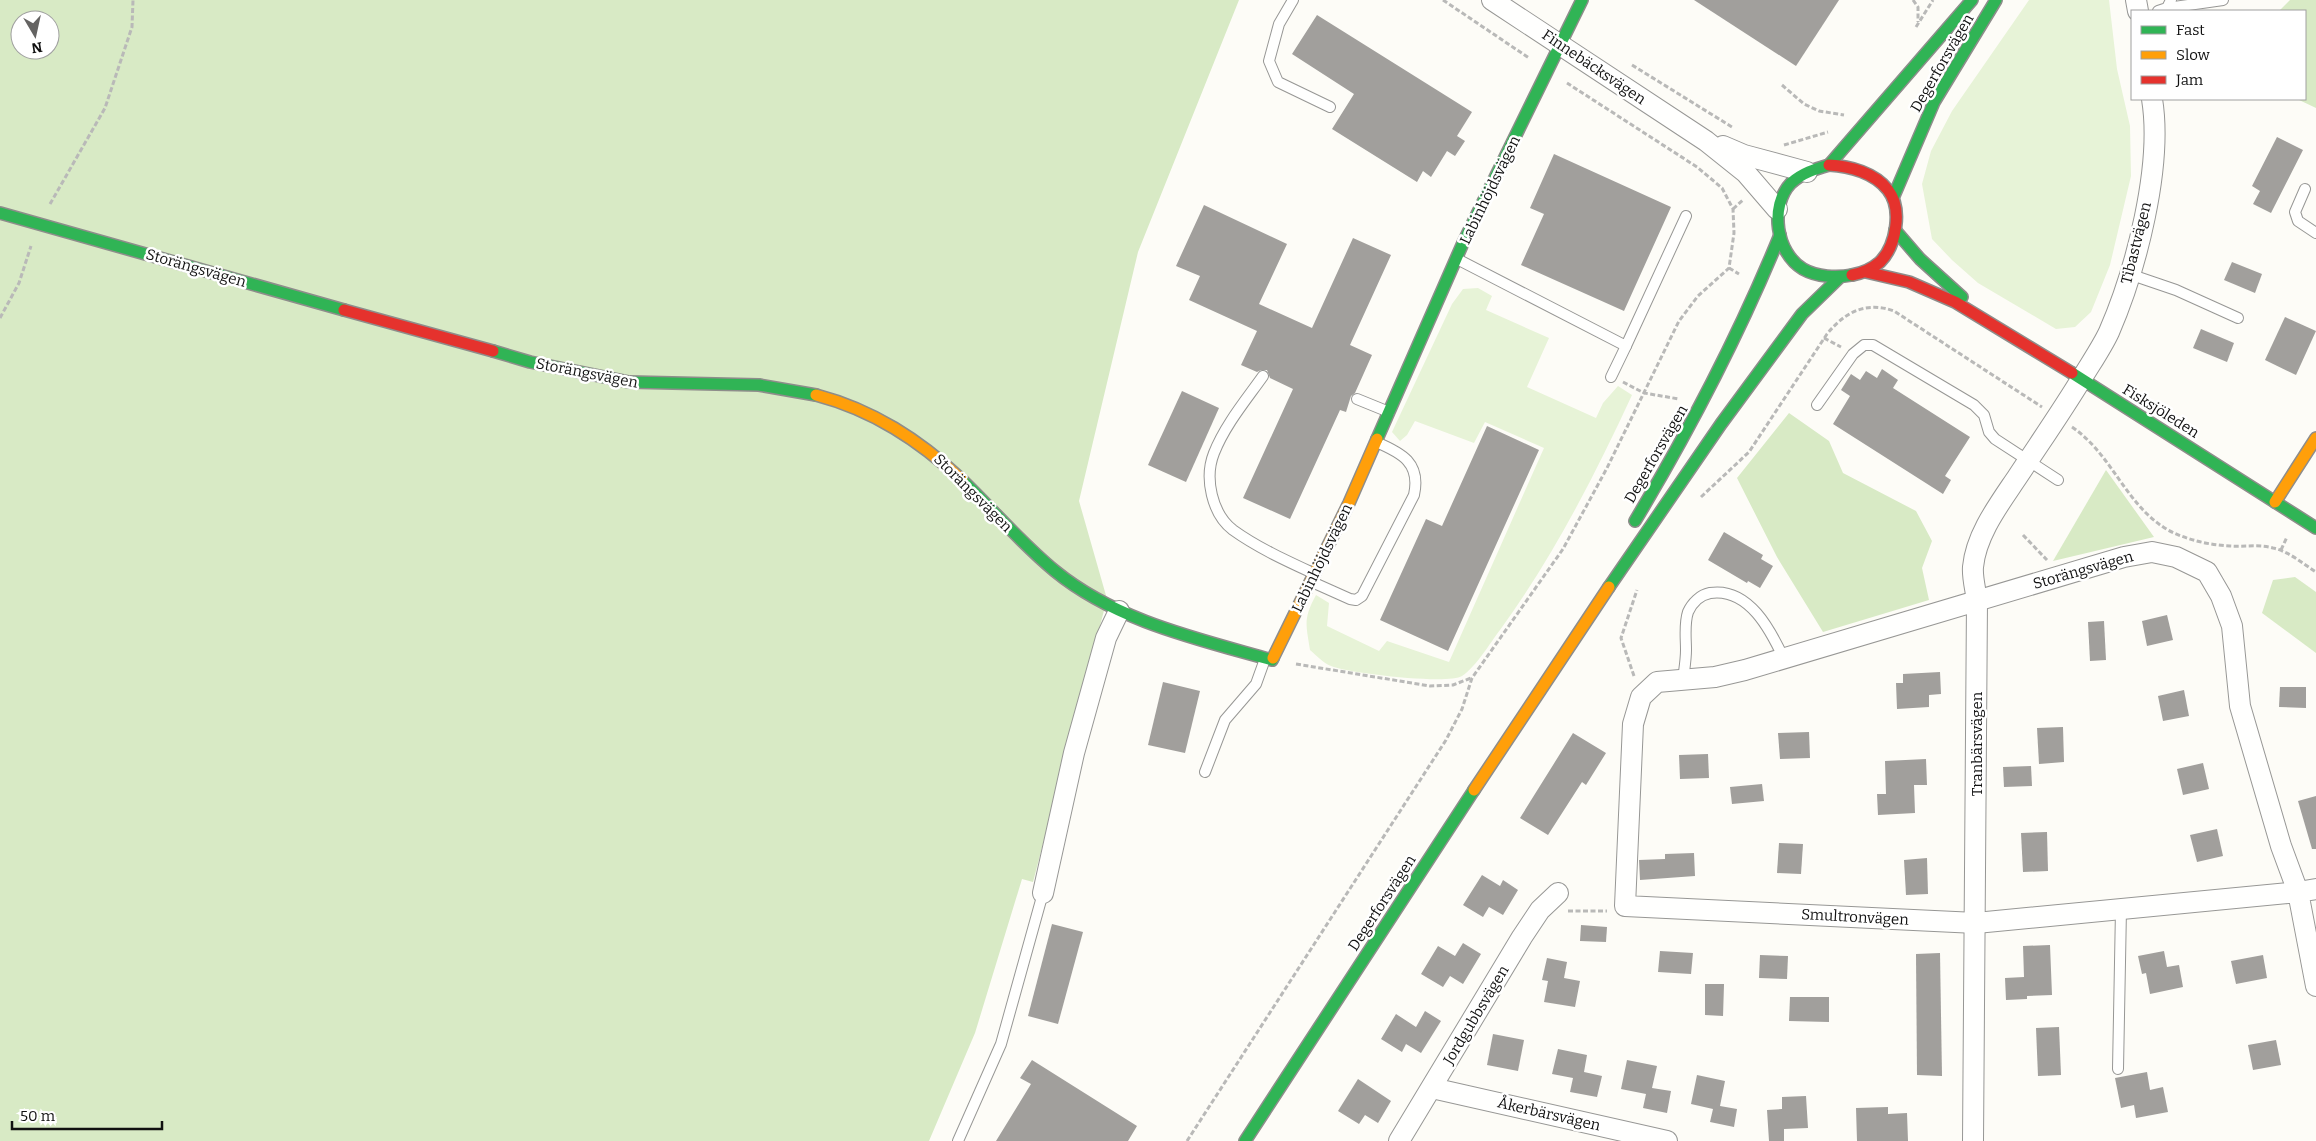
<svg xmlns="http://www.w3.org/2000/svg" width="2316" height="1141" font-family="Bitter,serif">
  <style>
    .green { fill: #e7f3d7 }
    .forest { fill: #d8eac5; fill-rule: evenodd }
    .building { fill: #a19f9c }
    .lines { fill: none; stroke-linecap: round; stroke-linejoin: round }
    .lane-casing { stroke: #979795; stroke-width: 12 }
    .street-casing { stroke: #979795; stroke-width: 22 }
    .fast-casing { stroke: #8e8d8b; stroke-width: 14 }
    .slow-casing { stroke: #8e8d8b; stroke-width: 14 }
    .jam-casing { stroke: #8e8d8b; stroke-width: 14 }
    .path { stroke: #b9b9b8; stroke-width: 3; stroke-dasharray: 5 2.5; stroke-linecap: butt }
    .lane { stroke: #fffffe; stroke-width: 10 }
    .street { stroke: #fffffe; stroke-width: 20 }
    .fast { stroke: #30b455; stroke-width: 11 }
    .slow { stroke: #ff9f0a; stroke-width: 11 }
    .jam { stroke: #e5322d; stroke-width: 11 }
    .labels { text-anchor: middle; stroke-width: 5; stroke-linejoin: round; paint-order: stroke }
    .street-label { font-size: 15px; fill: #111; stroke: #fff }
  </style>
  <rect width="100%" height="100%" fill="#fdfcf7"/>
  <g class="green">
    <path d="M2029,0H2109L2117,69L2130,126L2131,176L2110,265L2091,312L2075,327L2056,329L1978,283L1952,260L1932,239L1922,184L1931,151L1952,111Z"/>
    <path d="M1478,288L1492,296L1486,310L1549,338L1527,387L1596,418L1603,403L1618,386L1632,395C1594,477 1553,557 1500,630C1490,643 1476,667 1462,676C1448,685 1347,673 1331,666C1323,663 1316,655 1310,650C1306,624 1303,619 1316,595L1329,603L1327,626L1379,651L1387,641L1449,662L1544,448L1485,422L1474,443L1415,421L1407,435L1400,441L1392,432L1452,304L1463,289Z"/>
  </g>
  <g class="forest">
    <path d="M0,0H1239L1138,252L1079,501L1107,599L1033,882L1022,879L975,1033L929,1141H0ZM20,20H50V50H20Z"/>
    <path d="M2290,0H2316V108L2297,99H2305V11H2279Z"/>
    <path d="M1789,413L1829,441L1843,473L1916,511L1932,541L1922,568L1929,600L1823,632L1777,557L1737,478Z"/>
    <path d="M2106,470L2154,537L2053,561Z"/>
    <path d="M2295,577L2316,592V653L2262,613L2273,580Z"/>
  </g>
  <g class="building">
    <path d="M1694,0H1839L1796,66Z"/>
    <path d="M1317,15L1472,112L1457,136L1465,141L1455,156L1447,151L1431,177L1423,171L1417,182L1332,129L1354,94L1292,54Z"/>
    <path d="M2277,137L2303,150L2271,213L2253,204L2260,191L2252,186Z"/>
    <path d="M1554,154L1671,207L1624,311L1521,265L1544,214L1530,208Z"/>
    <path d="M1204,205L1287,244L1259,304L1312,328L1353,238L1391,255L1350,345L1372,355L1355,393L1351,396L1346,412L1340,410L1290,519L1243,498L1293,389L1270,378L1267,370H1261L1257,372L1241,365L1257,331L1189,300L1200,276L1176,266Z"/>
    <path d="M2232,262L2262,274L2255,293L2224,280Z"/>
    <path d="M2285,317L2316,331L2296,375L2265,360Z"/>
    <path d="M2201,329L2234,343L2227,362L2193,348Z"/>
    <path d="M1882,369L1898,380L1893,388L1970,437L1945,476L1951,480L1943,494L1833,424L1850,396L1841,390L1851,374L1860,380L1866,371L1877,378Z"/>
    <path d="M1182,391L1219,408L1186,482L1148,465Z"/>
    <path d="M1487,426L1539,450L1448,651L1380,620L1426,519L1442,526Z"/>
    <path d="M1724,532L1763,555L1761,559L1773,566L1760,588L1748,581L1747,583L1708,560Z"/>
    <path d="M2167,615L2173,640L2147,646L2142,621Z"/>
    <path d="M2104,621L2106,660L2090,661L2088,622Z"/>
    <path d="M1940,672L1941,694L1929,695V707L1897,709L1896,683H1903V674Z"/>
    <path d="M1163,682L1200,691L1185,753L1148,745Z"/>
    <path d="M2280,687H2306V708L2279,707Z"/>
    <path d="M2184,690L2189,716L2163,721L2158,696Z"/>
    <path d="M2063,727L2064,762L2039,764L2037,728Z"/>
    <path d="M1809,732L1810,758L1780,759L1778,733Z"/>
    <path d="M1573,733L1606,753L1586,785L1582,782L1548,835L1520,818Z"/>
    <path d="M1708,754L1709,778L1680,779L1679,755Z"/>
    <path d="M1926,759L1927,785H1914L1915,813L1878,815L1877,794H1886L1885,761Z"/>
    <path d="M2203,763L2209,789L2183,795L2177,769Z"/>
    <path d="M2031,766L2032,786L2004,787L2003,767Z"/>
    <path d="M1762,784L1764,801L1732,804L1730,787Z"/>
    <path d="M2316,796V849H2312L2298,801Z"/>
    <path d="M2217,829L2223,856L2197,862L2190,835Z"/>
    <path d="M2047,832L2048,871L2023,872L2021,833Z"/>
    <path d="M1779,843L1803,844L1801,874L1777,873Z"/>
    <path d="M1694,853L1695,876L1640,880L1639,860L1665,859V854Z"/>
    <path d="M1927,858L1928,894L1906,895L1904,860Z"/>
    <path d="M1482,875L1500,886L1503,880L1518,890L1503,915L1489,907L1483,917L1463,905Z"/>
    <path d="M1052,924L1083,932L1058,1024L1028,1016Z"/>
    <path d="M1581,925L1607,927L1606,942L1580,941Z"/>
    <path d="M1463,943L1481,954L1463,984L1450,976L1443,987L1421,974L1438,946L1455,956Z"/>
    <path d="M2050,945L2052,995L2027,996V999L2006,1000L2005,978L2024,977L2023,946Z"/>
    <path d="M1660,951L1693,953L1691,974L1658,972Z"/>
    <path d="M2164,951L2167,967L2179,965L2183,987L2150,994L2146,973L2142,974L2138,956Z"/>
    <path d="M1940,953L1942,1076L1917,1075L1916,954Z"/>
    <path d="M1760,955L1788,956L1787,979L1759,978Z"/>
    <path d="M2263,955L2267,978L2236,984L2231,961Z"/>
    <path d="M1547,958L1567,962L1564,978L1580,981L1575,1007L1544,1002L1548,981L1542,980Z"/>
    <path d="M1705,984H1724L1723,1016L1705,1015Z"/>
    <path d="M1790,997H1829V1022L1789,1021Z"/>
    <path d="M1425,1011L1441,1021L1421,1053L1406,1044L1402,1052L1381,1039L1396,1014L1416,1027Z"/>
    <path d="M2059,1027L2061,1075L2038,1076L2036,1028Z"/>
    <path d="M1493,1034L1524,1040L1518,1071L1487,1065Z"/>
    <path d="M2276,1040L2281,1065L2253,1070L2248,1045Z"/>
    <path d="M1558,1049L1587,1055L1584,1072L1602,1076L1597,1097L1570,1092L1573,1078L1552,1074Z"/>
    <path d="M1032,1060L1137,1126L1128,1141H996L1031,1084L1020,1078Z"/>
    <path d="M1627,1060L1657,1066L1652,1088L1671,1091L1667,1113L1643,1108L1646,1094L1621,1089Z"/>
    <path d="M2147,1072L2150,1090L2163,1087L2168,1112L2136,1118L2134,1105L2121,1108L2115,1078Z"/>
    <path d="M1697,1075L1725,1081L1720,1106L1737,1109L1734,1127L1710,1122L1713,1109L1691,1104Z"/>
    <path d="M1358,1079L1391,1101L1378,1123L1365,1115L1359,1124L1338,1111Z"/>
    <path d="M1806,1096L1808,1128L1784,1129V1141H1769L1767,1110L1782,1109V1097Z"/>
    <path d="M1888,1107V1114L1907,1113L1908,1141H1857L1856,1108Z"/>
  </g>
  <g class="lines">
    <defs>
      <g id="lane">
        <path d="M1293,0L1279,24L1269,61L1278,82L1330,107"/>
        <path d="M2167,8L2223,0"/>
        <path d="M2158,11L2167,8L2171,0"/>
        <path d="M2305,189L2295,212L2298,221L2316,233"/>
        <path d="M1457,259L1626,346L1686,216"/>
        <path d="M2129,274L2176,290L2238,318"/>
        <path d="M1263,376C1246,400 1225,425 1214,453C1204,478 1212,514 1233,530C1258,548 1287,561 1315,574"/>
        <path d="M1611,377L1626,346"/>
        <path d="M1357,399L1389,412"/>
        <path d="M1817,405L1853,354L1864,345H1873L1974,405L1984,415L1989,432L1995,439L2058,480"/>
        <path d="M1312,582L1350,599L1356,600L1362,596L1414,495C1421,463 1402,453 1376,442"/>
        <path d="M1683,680C1684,671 1686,660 1686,650C1686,638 1684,624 1688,612C1692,603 1700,595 1710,593C1749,587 1771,631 1784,659"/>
        <path d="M1205,772L1225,720L1256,684L1265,659"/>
        <path d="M2118,1069L2121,909"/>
        <path d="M958,1141L1001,1044L1043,893"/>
      </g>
      <g id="street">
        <path d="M1492,0L1706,141L1746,173L1777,209"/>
        <path d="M2136,0L2138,11"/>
        <path d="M1723,146L1744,155L1807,172"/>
        <path d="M2316,889L2298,892L1976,923L1625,906L1633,724L1641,697L1657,682L1715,677L1745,670L2124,557L2152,552L2176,557L2207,572L2221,596L2232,626L2240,706L2281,846L2298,892L2316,986"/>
        <path d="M1043,893L1074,753L1106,638L1119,611"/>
        <path d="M1432,1088L1667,1141"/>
        <path d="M1399,1141L1522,937L1540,910L1558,893"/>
        <path d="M1973,1141L1977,601C1976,591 1972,578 1973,567C1976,534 2000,503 2018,476C2039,444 2062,411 2082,378C2091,363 2102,347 2109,332C2136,270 2163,166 2152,99"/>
      </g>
      <g id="fast">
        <path d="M1829,165C1815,169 1802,173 1791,183C1769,206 1776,253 1803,269C1817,277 1837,278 1852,275"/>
        <path d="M1829,165L1972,0"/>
        <path d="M1893,198L1934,102L1996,0"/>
        <path d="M0,213L344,310"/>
        <path d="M1895,230L1920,259L1962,297"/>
        <path d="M493,351L530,362L629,382L759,385L816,395"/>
        <path d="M2072,373L2316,528"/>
        <path d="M1377,439L1463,243L1582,0"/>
        <path d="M962,480C993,510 1021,543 1055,571C1116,621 1198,639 1272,660L1273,658"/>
        <path d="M1635,521C1690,429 1739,335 1780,235"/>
        <path d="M1609,587L1721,424L1802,314L1840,277"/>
        <path d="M1245,1141L1474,790"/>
      </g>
      <g id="slow">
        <path d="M816,395C873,410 919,440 962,480"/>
        <path d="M2275,502L2316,438"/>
        <path d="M1273,658L1349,503L1377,439"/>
        <path d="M1474,790L1609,587"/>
      </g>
      <g id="jam">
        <path d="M1829,165C1850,166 1875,173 1888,190C1903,209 1896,246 1880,262C1872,269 1863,273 1852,275"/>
        <path d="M1866,272L1909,282L1955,302L2072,373"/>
        <path d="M344,310L493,351"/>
      </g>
    </defs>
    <use href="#lane" class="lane-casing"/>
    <use href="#street" class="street-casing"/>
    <use href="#fast" class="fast-casing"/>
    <use href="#slow" class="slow-casing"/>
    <use href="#jam" class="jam-casing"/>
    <g class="path">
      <path d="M1443,0L1529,58"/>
      <path d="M1913,0L1918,7V22"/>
      <path d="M1916,27L1933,0"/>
      <path d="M1632,65L1732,127"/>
      <path d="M1782,85L1804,104L1819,111L1844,115"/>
      <path d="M1784,145L1828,132"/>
      <path d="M50,204L105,108L132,27L133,0"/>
      <path d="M1733,209L1744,199"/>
      <path d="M1729,268L1739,274"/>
      <path d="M0,318L19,283L31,246"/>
      <path d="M1824,338L1841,347"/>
      <path d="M1623,382L1644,393L1679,399"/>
      <path d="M2072,427C2113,455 2125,505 2168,530C2187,540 2209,545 2230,546C2244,547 2259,544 2273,548C2288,551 2302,563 2316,572"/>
      <path d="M1701,497L1749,452L1827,334C1845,312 1866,301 1894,311L2042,407"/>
      <path d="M2023,535L2047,560"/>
      <path d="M2281,550L2287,537"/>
      <path d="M1296,664L1430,686L1453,685L1471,678"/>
      <path d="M1634,676L1621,638L1637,590"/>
      <path d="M1568,911H1607"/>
      <path d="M1187,1141L1446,740L1462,709L1472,678L1563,549L1607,468L1679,321L1698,296L1729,268L1734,233L1733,209L1722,188L1697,167L1567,83"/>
    </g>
    <use href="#lane" class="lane"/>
    <use href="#street" class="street"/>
    <use href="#fast" class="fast"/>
    <use href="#slow" class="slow"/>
    <use href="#jam" class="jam"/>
  </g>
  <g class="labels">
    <g class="street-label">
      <text transform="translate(1942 63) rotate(-60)" y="5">Degerforsvägen</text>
      <text transform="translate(1594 67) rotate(34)" y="5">Finnebäcksvägen</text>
      <text transform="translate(1490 190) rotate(-64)" y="5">Labinhöjdsvägen</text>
      <text transform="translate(2136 243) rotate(-76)" y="5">Tibastvägen</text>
      <text transform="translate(196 268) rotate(16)" y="5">Storängsvägen</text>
      <text transform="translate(587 373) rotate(11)" y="5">Storängsvägen</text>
      <text transform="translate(2161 411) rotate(32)" y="5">Fisksjöleden</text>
      <text transform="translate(1656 454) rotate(-60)" y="5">Degerforsvägen</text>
      <text transform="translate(973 493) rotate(45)" y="5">Storängsvägen</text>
      <text transform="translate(1322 558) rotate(-64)" y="5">Labinhöjdsvägen</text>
      <text transform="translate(2083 570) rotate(-16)" y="5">Storängsvägen</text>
      <text transform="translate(1977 744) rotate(-90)" y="5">Tranbärsvägen</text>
      <text transform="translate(1382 903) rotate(-57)" y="5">Degerforsvägen</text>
      <text transform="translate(1855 917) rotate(3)" y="5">Smultronvägen</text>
      <text transform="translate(1476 1015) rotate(-59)" y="5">Jordgubbsvägen</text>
      <text transform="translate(1549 1114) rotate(13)" y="5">Åkerbärsvägen</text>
    </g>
  </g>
  <rect x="2131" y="10" width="175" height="90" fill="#ffffff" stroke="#a0a0a0"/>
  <rect x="2141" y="26" width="25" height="8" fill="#30b455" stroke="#a0a0a0"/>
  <text x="2176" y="35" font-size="15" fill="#111111">Fast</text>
  <rect x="2141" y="51" width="25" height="8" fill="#ff9f0a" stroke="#a0a0a0"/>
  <text x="2176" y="60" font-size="15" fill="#111111">Slow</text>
  <rect x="2141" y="76" width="25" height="8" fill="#e5322d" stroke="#a0a0a0"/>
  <text x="2176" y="85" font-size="15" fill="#111111">Jam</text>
  <g transform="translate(35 35) rotate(171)"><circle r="24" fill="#ffffff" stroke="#a0a0a0"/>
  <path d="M0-4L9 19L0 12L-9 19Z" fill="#646362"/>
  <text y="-8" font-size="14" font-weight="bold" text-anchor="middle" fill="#111111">N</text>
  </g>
  <path d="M12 1121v8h150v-8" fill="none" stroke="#111111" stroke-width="2.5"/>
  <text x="20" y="1121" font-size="15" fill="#111111" stroke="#ffffff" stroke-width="4" paint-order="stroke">50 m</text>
</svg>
